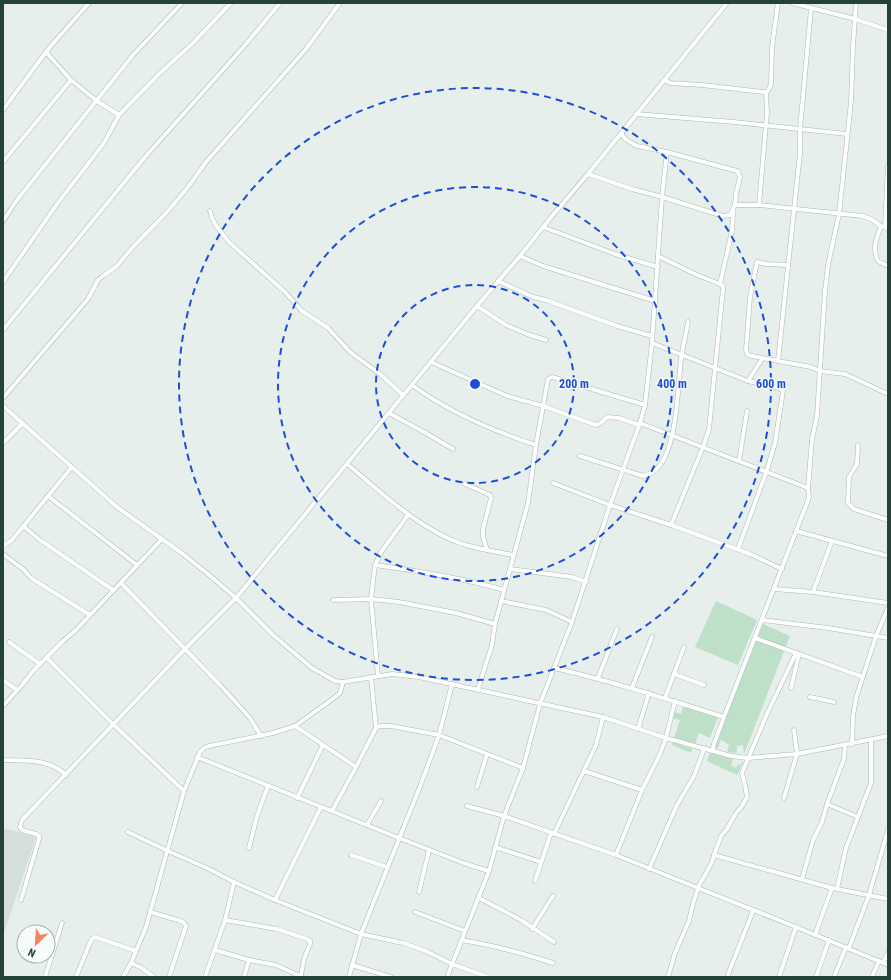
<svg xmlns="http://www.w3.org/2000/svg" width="891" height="980" font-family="'Roboto Condensed',sans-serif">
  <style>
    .built { fill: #d4dfda }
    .green { fill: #bfe0c8 }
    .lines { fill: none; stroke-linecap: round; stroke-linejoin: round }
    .minor-casing { stroke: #a8b8b2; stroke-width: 5 }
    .minor { stroke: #fff; stroke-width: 4 }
    .ring { fill: none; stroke: #1d4ed8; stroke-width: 2; stroke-dasharray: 7 5 }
    .centre { fill: #1d4ed8; stroke: #f7fbf9; stroke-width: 2 }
    .ring-label { font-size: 12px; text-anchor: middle; font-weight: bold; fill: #1d4ed8; stroke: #f7fbf9; stroke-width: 3; stroke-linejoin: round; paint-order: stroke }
  </style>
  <rect width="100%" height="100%" fill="#e6efeb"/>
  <path class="built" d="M3,828L36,837L3,936Z"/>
  <g class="green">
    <path d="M716,601L757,620L738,665L695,647Z"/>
    <path d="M763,624L790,636L744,754L743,745L737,746V753L727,752L729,745L721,740L718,748L713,747Z"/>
    <path d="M683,706L718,717L710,738L699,733L695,744L674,738L680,720L672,718L674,712L681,714Z"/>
    <path d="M673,742L692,749L691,753L672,745Z"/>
    <path d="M710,753L733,759L731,766L736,768L738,764L740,765L742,761L743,762L737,775L707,761Z"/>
  </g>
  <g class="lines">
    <defs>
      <g id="minor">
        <path d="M792,3L855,19L888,30"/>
        <path d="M665,80L670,83L702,85L763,92L768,91L771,84L772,47L778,3"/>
        <path d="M3,110L49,48L89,3"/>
        <path d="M636,114L734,122L847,134"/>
        <path d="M119,115L160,73L192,44L231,3"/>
        <path d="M621,133L625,139L637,146L667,152L737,171L740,177L736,194L735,205"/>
        <path d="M667,152L662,197L723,216L730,215L735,205H759L862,216L871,219L881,226"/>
        <path d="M3,162L71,80L46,52"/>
        <path d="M888,166L885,227L888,229"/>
        <path d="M588,174L632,189L662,197L652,343L748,381L779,388L783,391L775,443L766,473L738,549"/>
        <path d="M759,205L767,113L766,92"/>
        <path d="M210,211L212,218L217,227L229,242L285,292L302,311L328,328L350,352L380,374L403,395"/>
        <path d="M3,221L17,200L133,55L182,3"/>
        <path d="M543,227L615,254L658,267"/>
        <path d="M882,227L881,226C876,240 872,248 878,261L888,266"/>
        <path d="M520,256L543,266L655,301"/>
        <path d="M658,256L697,275L720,284L723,286V289L709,429L703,447L671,525"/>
        <path d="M788,265L767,264L757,262L750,297L746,350L748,355L752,356L778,361L800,153V129L811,9"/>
        <path d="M498,281L533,297L546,300L617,326L652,336"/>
        <path d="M3,282L57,204L104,143L119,115L97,101L71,80"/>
        <path d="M720,284L732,231L733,212"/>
        <path d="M477,306L506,325L527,334L546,340"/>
        <path d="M3,330L145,157L246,44L280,3"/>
        <path d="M652,343L645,405L640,423L610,505L572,622L540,704L523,768L504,816L616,855L698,888L693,904L689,921L675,953L668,977"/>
        <path d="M778,361L811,367L820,371L845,374L888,394"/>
        <path d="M431,362L507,396L543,406L596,425L601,423L607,417L619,418L639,425"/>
        <path d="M748,381L762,359"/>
        <path d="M412,385C449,412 493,431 536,445"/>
        <path d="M3,398L88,299L98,280L103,276L117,266L132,248L168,211L188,187L206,162L306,49L340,3"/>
        <path d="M3,406L117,507L183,554L208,574L236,598L272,634L312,668L335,681L343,682L392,674L419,677L603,717L666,738L731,756L748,758L797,754L888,736"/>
        <path d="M389,413L424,432L453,449"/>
        <path d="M640,423L808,488L809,497L807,503L724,717L714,744L712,751"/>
        <path d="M3,443L23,423"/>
        <path d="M858,445L857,464L849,477L848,503L854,509L888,520"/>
        <path d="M580,456L643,476C654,473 658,469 664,459C677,434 678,387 681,359C683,346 686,334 688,322"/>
        <path d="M739,461L747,411"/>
        <path d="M347,464C381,492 419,529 462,544C479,549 497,552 513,555"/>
        <path d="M553,483L610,505L671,525L750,554L782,569"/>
        <path d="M465,484L490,495L491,498L483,529V537L487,550"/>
        <path d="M808,488L812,439L817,416L825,291L828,265L839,214L851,102L853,46L856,3"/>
        <path d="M48,496L137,565"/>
        <path d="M23,526L40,540L113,590"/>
        <path d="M796,531L888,556"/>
        <path d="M3,546L12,540L71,468"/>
        <path d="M3,554L24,570L31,578L90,615"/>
        <path d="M375,565C419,571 462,578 504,590"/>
        <path d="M510,569L572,577L586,582"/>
        <path d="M121,583L221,686L250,718L261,736"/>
        <path d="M774,589L813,592L888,603"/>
        <path d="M813,592L832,541"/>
        <path d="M333,600L371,599L399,602L456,613L495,624"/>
        <path d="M501,601L546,610L572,622"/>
        <path d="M762,620L828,628L888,638"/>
        <path d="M755,638L863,677"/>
        <path d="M9,642L40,664"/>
        <path d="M47,658L114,725L184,791"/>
        <path d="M554,668C611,681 667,699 724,717"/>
        <path d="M674,674L704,685"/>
        <path d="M378,676L371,599L375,565L381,552L408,515"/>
        <path d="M598,678L617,629"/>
        <path d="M3,680L17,690"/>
        <path d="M632,688L652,637"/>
        <path d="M791,688L799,654"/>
        <path d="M478,689L492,645L495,624L528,503L536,445L548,379L552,377L645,405"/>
        <path d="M810,697L834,702"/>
        <path d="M665,698L684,647"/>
        <path d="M3,706L22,685L34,670L63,641L76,630L162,539"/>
        <path d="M295,726L356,767"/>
        <path d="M376,728L380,726H391L439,735L523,768"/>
        <path d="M638,729L649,693"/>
        <path d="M852,744L853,716L856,698L876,636L888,608"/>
        <path d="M197,757L399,838L466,864L489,871"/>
        <path d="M3,760C25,761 49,758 66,775"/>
        <path d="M584,771L642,790"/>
        <path d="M477,787L487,754"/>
        <path d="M297,798L323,745"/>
        <path d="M784,798L797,754L794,730"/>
        <path d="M332,811L356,767L376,728L371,677"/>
        <path d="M858,817L871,783V740"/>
        <path d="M367,825L381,801"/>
        <path d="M128,832L168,851L207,868L234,882L275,900L361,934L403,943L426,951L452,964L488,977"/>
        <path d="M554,834L596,745L603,717"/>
        <path d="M495,847L541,862"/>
        <path d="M249,848L257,816L268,786"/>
        <path d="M351,855L387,867"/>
        <path d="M616,855L642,790L660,754L666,738L675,701"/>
        <path d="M714,855L721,836L727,829L736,813L742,806L747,797L745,785L742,773L767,714L796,653"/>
        <path d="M649,869L677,805L694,776L704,749"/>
        <path d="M802,879L813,840L822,822L827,804"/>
        <path d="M535,881L551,833"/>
        <path d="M837,889L846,848L858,817L827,804L844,759L845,745"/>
        <path d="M419,892L429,850"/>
        <path d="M479,898L521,920L554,942"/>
        <path d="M21,900L39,839V836L36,834L22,830L20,827L22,820L185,649L236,598L477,306L520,256L552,216L588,174L727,3"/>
        <path d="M275,900L321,807"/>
        <path d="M150,912L181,921L184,923L186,926L169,977"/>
        <path d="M415,912L465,931"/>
        <path d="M225,920L277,929L307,939L310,941V944L304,959L301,975L299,977"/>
        <path d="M796,927L698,888C703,876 712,867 714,855L832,888L888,899"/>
        <path d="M532,929L553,896"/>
        <path d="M815,935L832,888"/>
        <path d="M461,940C494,945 522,953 553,963"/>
        <path d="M849,948L869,895L888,830"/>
        <path d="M215,950L249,960L276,965L302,977"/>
        <path d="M131,963L146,927L184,791L200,752L204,748L209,746L273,733L295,726L334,698L340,693L343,682"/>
        <path d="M883,963L888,953"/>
        <path d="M352,965L391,977"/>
        <path d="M45,977L62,923"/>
        <path d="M76,977L89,945L92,939L95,937L136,951"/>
        <path d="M123,977L131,963L140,967L154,977"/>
        <path d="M205,977L225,920L234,882"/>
        <path d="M244,977L249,960"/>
        <path d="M349,977L361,934L421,784L439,735L452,684"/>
        <path d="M447,977L489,871L504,816L467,806"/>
        <path d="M727,977L753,911"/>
        <path d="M779,977L796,927L888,965"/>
        <path d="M816,977L829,940"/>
        <path d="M834,977L846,947"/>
        <path d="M872,977L879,961"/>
      </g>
    </defs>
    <use href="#minor" class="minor-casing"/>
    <use href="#minor" class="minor"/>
  </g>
  <g class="ring">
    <circle cx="475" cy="384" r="99"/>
    <circle cx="475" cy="384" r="197"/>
    <circle cx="475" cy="384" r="296"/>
  </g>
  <circle cx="475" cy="384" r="6" class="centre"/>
  <g class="ring-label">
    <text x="574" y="388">200 m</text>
    <text x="672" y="388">400 m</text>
    <text x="771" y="388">600 m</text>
  </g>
  <rect width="891" height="980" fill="none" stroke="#24423a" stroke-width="8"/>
  <g transform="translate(36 944) rotate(205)"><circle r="19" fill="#f7fbf9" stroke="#a3b1ad"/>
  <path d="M0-3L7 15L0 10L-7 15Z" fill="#f4845f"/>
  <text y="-6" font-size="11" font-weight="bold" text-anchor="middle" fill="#24423a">N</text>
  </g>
</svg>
